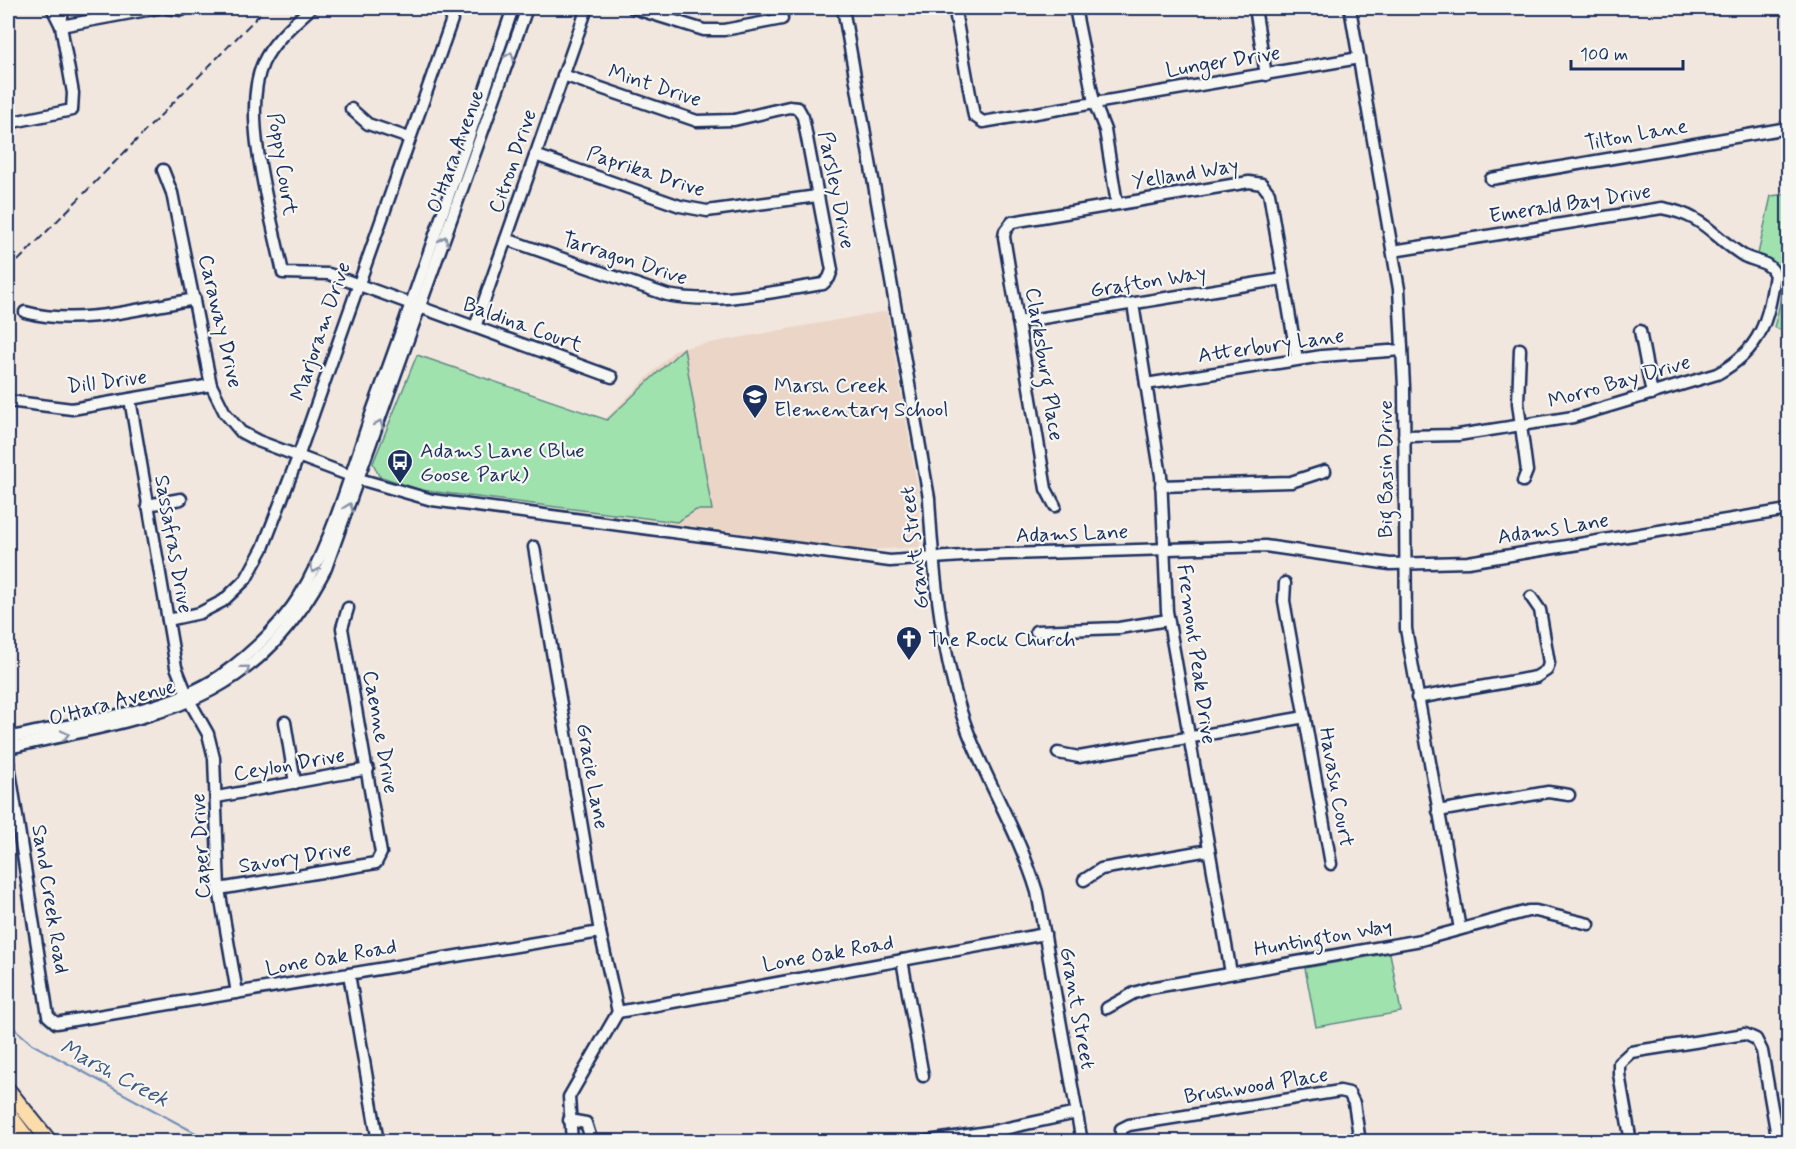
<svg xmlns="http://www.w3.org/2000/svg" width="1796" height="1149" font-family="Mynerve,sans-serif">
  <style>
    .built { fill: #ebd5c6 }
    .green { fill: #a0e2ad; stroke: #5e8886; stroke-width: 1.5 }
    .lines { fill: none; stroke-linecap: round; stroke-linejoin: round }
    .stream { stroke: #7390b9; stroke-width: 2 }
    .minor-casing { stroke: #1b2f5e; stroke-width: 15 }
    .major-casing { stroke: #1b2f5e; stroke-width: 18 }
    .minor { stroke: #f6f6f2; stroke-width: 10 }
    .major { stroke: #fddcac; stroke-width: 14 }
    .rail { stroke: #1b2f5e; stroke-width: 2; stroke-dasharray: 9 4.5; stroke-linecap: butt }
    .oneway { stroke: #8892a8 }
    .labels { text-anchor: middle; stroke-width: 4.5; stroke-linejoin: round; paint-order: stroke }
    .street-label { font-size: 21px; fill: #1b2f5e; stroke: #f6f6f2 }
    .poi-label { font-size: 21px; fill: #1b2f5e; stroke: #f6f6f2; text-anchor: start }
    .water-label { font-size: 22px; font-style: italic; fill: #405884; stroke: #f6f6f2 }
  </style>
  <rect width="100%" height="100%" fill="#f1e7de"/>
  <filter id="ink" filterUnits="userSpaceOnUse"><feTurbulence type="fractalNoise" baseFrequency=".0167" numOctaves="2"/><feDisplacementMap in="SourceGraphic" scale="12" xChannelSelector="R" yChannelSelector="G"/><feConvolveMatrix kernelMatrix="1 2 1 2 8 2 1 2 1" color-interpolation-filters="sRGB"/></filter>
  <g filter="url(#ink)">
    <path class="built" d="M887,311L918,491L920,547L861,550L522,502L676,349Z"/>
    <g class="green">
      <path d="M1788,194V333H1787L1774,327C1782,300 1791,263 1758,254L1771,196Z"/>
      <path d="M684,348L712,510H696L677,522L421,490L379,476L373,463L417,355L607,420Z"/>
      <path d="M1390,953L1401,1012L1316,1027L1305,968Z"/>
    </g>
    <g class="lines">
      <path class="stream" d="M8,1023L32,1044L212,1142"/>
      <defs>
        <g id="minor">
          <path d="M52,8L61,26"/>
          <path d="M167,8L182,10"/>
          <path d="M311,8C294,24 273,41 263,63C240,115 272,217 283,273L329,274L612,377"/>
          <path d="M633,8L704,30H724L782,19L780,8"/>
          <path d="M843,8L929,498C933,573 942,663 968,732C989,786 1020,836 1037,892L1082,1142"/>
          <path d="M957,8L956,17L974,116L983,122L1359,58"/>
          <path d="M1075,8L1094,102L1105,130L1117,204"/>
          <path d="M1255,8L1266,75"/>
          <path d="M1350,8L1399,289L1404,387L1406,629L1460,929"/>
          <path d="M61,26L158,8"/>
          <path d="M351,109L368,124L409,138"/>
          <path d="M8,123L72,110L73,93L61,26L63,8"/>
          <path d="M535,155L680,206L707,211L817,196"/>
          <path d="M163,170L172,193L211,385L225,413L241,432L258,441L359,479L432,500L890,561L977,555L1265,546L1390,564L1468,562L1788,510"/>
          <path d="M1491,179L1788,128"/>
          <path d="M506,239L667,295C720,305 770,292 823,284L829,278L832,270L803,117L798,108L789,107L734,120L697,121L563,75"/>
          <path d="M1393,251L1662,208C1706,216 1711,236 1744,256C1756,262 1770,261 1775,275C1768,321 1761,350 1717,374L1573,417L1458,435L1404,436"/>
          <path d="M1133,304L1161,476L1167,611L1231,973"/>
          <path d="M25,312C79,327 140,308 195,299"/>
          <path d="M1018,322L1283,279"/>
          <path d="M475,327L587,8"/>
          <path d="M1640,331L1652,394"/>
          <path d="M1520,349L1518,403L1527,471L1523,481"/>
          <path d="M1146,384L1322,356L1402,350"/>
          <path d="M130,399L176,667L190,702L208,734L214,758L219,889L237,993"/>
          <path d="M8,401L72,409L211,385"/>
          <path d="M1161,486L1291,482L1325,471"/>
          <path d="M147,505L181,499"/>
          <path d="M1055,506L1046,489L1004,237L1005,231L1012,222L1249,182L1262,184L1269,193L1297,359"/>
          <path d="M534,547L600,932L618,1012"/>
          <path d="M1285,583L1284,601L1331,864"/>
          <path d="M168,620L200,613L223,601L246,579L263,548L298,457L456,8"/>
          <path d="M1036,631L1119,628L1168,620"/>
          <path d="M1417,698L1536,677L1547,670L1549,663L1540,610L1531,597"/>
          <path d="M285,722L295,783"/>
          <path d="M8,738C72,723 166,713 220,676C254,652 289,618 308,581C336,528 353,466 373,409C422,276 467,142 513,8"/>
          <path d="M8,748C150,715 251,712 326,568L527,8"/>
          <path d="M1058,753L1079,757L1305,717"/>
          <path d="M9,765L48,1016L56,1023L600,932"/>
          <path d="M217,797L368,769"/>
          <path d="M1438,811L1548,792L1569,795"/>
          <path d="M1084,880L1101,869L1209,850"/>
          <path d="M219,889L376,863L381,853L342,628L348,608"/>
          <path d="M902,960L923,1076"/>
          <path d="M349,974L378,1142"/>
          <path d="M1107,1008L1134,993L1150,988L1421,940L1528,911H1536L1589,924"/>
          <path d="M618,1012L1045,934"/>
          <path d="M569,1120L586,1123L592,1142"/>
          <path d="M572,1142L569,1097L618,1012"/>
          <path d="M922,1142L994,1131L1077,1113"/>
          <path d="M1121,1142V1129L1129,1125L1340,1091L1349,1093L1354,1103L1360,1142"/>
          <path d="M1631,1142L1619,1074V1063L1631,1052L1745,1034L1756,1039L1762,1051L1778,1142"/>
        </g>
        <g id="major">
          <path d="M8,1090L50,1142"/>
          <path d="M8,1113L30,1142"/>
        </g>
      </defs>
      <use href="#minor" class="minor-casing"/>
      <use href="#major" class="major-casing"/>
      <use href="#minor" class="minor"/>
      <use href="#major" class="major"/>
      <path class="rail" d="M8,271L266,8"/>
    </g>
    <defs><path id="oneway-chevron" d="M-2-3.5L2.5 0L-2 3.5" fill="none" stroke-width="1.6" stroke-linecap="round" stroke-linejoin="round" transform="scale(1.5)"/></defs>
    <g class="oneway">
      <use href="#oneway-chevron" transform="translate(510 56) rotate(-70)"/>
      <use href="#oneway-chevron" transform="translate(444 240) rotate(-70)"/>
      <use href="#oneway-chevron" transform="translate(379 424) rotate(-70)"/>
      <use href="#oneway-chevron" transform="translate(349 507) rotate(-70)"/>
      <use href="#oneway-chevron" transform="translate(314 569) rotate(115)"/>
      <use href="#oneway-chevron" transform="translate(246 669) rotate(-40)"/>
      <use href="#oneway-chevron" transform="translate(65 735) rotate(-12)"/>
    </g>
  </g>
  <defs>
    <symbol id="school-pin" viewBox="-11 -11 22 30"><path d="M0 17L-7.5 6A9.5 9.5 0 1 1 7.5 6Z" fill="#1b2f5e" stroke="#f6f6f2"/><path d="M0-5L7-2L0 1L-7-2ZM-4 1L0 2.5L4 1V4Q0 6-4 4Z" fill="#fff"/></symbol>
    <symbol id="bus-pin" viewBox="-11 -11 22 30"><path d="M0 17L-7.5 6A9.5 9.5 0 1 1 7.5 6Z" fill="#1b2f5e" stroke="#f6f6f2"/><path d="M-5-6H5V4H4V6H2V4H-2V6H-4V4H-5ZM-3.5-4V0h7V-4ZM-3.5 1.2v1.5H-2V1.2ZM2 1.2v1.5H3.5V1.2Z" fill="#fff"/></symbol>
    <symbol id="church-pin" viewBox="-11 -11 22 30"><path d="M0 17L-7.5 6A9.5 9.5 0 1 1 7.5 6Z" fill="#1b2f5e" stroke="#f6f6f2"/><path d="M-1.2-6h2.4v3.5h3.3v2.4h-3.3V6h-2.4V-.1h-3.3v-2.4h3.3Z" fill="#fff"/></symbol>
  </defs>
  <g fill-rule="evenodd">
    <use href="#school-pin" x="740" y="382" width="30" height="40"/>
    <use href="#bus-pin" x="385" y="447" width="30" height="40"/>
    <use href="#church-pin" x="894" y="624" width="30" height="40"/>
  </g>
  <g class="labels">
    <g class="street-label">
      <text transform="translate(1223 61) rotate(-9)" y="7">Lunger Drive</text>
      <text transform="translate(655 85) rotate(18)" y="7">Mint Drive</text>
      <text transform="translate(1636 134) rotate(-10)" y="7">Tilton Lane</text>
      <text transform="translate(455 151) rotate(-70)" y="7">O'Hara Avenue</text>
      <text transform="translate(512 161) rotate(-71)" y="7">Citron Drive</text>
      <text transform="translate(283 164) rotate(81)" y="7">Poppy Court</text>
      <text transform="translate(646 171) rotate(18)" y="7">Paprika Drive</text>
      <text transform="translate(1185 173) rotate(-9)" y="7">Yelland Way</text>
      <text transform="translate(837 190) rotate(79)" y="7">Parsley Drive</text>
      <text transform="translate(1570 203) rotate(-9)" y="7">Emerald Bay Drive</text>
      <text transform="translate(625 258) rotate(18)" y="7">Tarragon Drive</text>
      <text transform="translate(1148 281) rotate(-9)" y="7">Grafton Way</text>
      <text transform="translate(221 321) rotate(77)" y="7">Caraway Drive</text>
      <text transform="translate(523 324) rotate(20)" y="7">Baldina Court</text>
      <text transform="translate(320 331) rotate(-71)" y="7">Marjoram Drive</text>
      <text transform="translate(1271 345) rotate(-8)" y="7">Atterbury Lane</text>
      <text transform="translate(1045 364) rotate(81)" y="7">Clarksburg Place</text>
      <text transform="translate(107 381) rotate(-7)" y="7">Dill Drive</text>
      <text transform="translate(1619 381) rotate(-16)" y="7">Morro Bay Drive</text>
      <text transform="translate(1385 469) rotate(-90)" y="7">Big Basin Drive</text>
      <text transform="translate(1553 528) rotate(-9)" y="7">Adams Lane</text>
      <text transform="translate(1072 533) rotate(-2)" y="7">Adams Lane</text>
      <text transform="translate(174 544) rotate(80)" y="7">Sassafras Drive</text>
      <text transform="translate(914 548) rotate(-97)" y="7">Grant Street</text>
      <text transform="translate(1197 654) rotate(82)" y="7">Fremont Peak Drive</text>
      <text transform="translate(112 702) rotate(-15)" y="7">O'Hara Avenue</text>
      <text transform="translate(381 732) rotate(80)" y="7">Caenne Drive</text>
      <text transform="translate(289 764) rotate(-10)" y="7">Ceylon Drive</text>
      <text transform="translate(593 776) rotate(80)" y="7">Gracie Lane</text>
      <text transform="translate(1337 787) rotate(80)" y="7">Havasu Court</text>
      <text transform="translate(200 846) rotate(-93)" y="7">Caper Drive</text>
      <text transform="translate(295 857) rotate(-9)" y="7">Savory Drive</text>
      <text transform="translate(51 899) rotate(81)" y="7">Sand Creek Road</text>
      <text transform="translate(1323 937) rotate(-10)" y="7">Huntington Way</text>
      <text transform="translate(828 953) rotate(-10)" y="7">Lone Oak Road</text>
      <text transform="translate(331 957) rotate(-10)" y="7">Lone Oak Road</text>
      <text transform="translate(1078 1008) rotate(80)" y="7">Grant Street</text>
      <text transform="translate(1256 1085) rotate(-9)" y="7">Brushwood Place</text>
    </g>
    <g class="poi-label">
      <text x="774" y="392">Marsh Creek<tspan x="774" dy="24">Elementary School</tspan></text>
      <text x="420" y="457">Adams Lane (Blue<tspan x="420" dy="24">Goose Park)</tspan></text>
      <text x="928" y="646">The Rock Church</text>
    </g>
    <g class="water-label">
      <text transform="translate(115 1072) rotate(28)" y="8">Marsh Creek</text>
    </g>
  </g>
  <rect width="1796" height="1149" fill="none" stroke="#f6f6f2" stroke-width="30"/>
  <rect x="15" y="15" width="1766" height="1119" fill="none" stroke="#1b2f5e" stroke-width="2" filter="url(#ink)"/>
  <path d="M1571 60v9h112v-9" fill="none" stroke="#1b2f5e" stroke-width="3"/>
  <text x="1580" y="60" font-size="18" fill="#1b2f5e" stroke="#f6f6f2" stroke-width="4.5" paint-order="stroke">100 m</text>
</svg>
